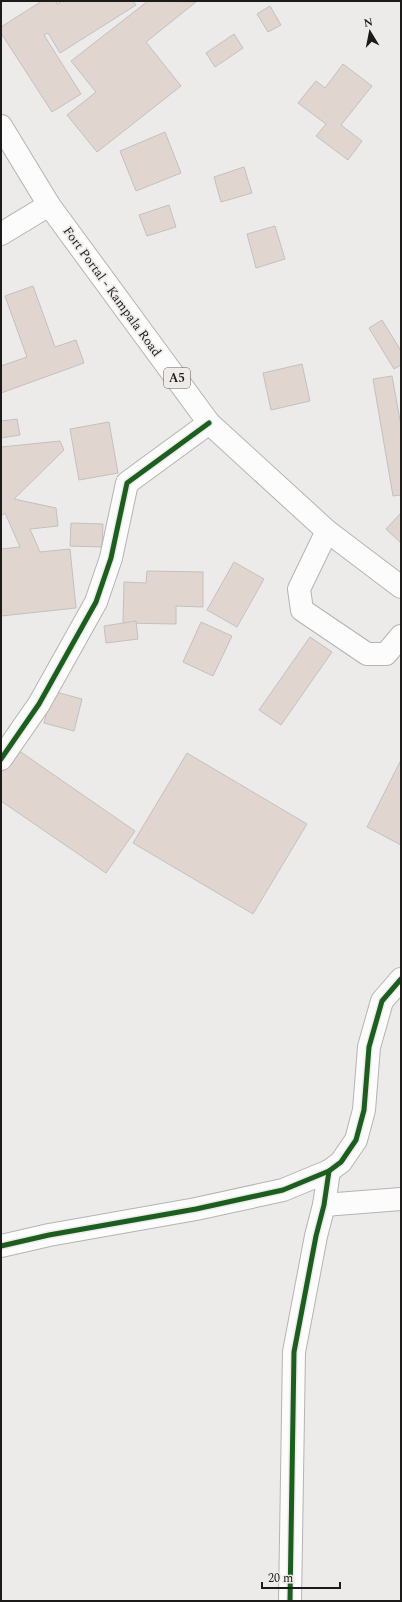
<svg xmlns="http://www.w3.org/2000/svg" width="402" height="1602" font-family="Spectral,serif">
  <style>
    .building { fill: #e1d5d0; stroke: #c2c1c0 }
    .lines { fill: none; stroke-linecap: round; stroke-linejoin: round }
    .minor-casing { stroke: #b5b3b3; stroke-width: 24 }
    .major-casing { stroke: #b5b3b3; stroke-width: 24 }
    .minor { stroke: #fcfcfc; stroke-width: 22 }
    .major { stroke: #fcfcfc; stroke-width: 22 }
    .cycleway-casing { stroke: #eeebe9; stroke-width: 8 }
    .cycleway { stroke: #1b5e20; stroke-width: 5 }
    .labels { text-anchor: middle; stroke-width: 3.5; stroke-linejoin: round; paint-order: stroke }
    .shield { fill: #eeebe9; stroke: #5b5958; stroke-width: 1 }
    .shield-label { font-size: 12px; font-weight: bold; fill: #1c1b1a }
    .street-label { font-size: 13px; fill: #1c1b1a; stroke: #eeebe9 }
  </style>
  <rect width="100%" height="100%" fill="#edebea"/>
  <g class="building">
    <path d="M42,1H56L57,4L62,1H133L136,5L60,53L48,33L44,35L81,94L52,112L1,33V27Z"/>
    <path d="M148,1L196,2L146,42L181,86L97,152L67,115L96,92L71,61Z"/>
    <path d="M270,6L281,25L268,32L257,14Z"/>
    <path d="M234,34L243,48L215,67L206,53Z"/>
    <path d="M343,64L372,86L341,125L362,141L348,160L316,136L326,124L298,103L316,81L325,88Z"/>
    <path d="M165,132L181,173L136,191L120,151Z"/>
    <path d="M244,167L252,193L221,202L214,177Z"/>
    <path d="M169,205L176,227L147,236L139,215Z"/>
    <path d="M275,226L285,259L256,268L247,234Z"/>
    <path d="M33,286L55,347L76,340L84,363L1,393V366L27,357L5,296Z"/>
    <path d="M382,320L401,351V365L394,369L369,328Z"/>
    <path d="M302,364L310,401L271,410L263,373Z"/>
    <path d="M392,376L401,426V495L393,496L373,379Z"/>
    <path d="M17,419L20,435L1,438V421Z"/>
    <path d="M109,422L118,473L79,480L70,429Z"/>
    <path d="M60,441L64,450L14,499L56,508L58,526L30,529L40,552L70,549L76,608L1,616V549L20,547L5,513L1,516V447Z"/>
    <path d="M401,513V543L386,529Z"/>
    <path d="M71,523L103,524L102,547L70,546Z"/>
    <path d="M234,562L264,579L237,627L207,610Z"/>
    <path d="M147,571L203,572V607L176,606V624L123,623L124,582L146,583Z"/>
    <path d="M136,621L138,639L106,643L104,626Z"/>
    <path d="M201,622L232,636L213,676L183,662Z"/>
    <path d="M310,637L332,652L281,725L259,710Z"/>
    <path d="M52,691L82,699L74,731L44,723Z"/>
    <path d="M15,748L135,831L106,873L1,801V768Z"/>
    <path d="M187,753L307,824L253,914L133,843Z"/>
    <path d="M401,760V845L367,827Z"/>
  </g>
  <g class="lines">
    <defs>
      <g id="minor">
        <path d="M1,234L49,205"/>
        <path d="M327,531L299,589L302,610L367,654H386L401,636"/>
        <path d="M1,759L39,704L96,602L111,558L127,483L209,423"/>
        <path d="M324,1205L401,1199"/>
        <path d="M1,1246L49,1235L196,1209L283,1190L329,1171L341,1162L356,1140L364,1110L369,1047L382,1001L401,979"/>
        <path d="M290,1601L294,1352L316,1236L324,1205L329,1171"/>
      </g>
      <path id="major" d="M1,126L49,205L209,423L327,531L401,587"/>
    </defs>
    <use href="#minor" class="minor-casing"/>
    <use href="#major" class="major-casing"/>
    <use href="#minor" class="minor"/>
    <use href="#major" class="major"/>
    <defs>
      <g id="cycleway">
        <path d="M1,759L39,704L96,602L111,558L127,483L209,423"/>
        <path d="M1,1246L49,1235L196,1209L283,1190L329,1171L341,1162L356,1140L364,1110L369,1047L382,1001L401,979"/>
        <path d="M290,1601L294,1352L316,1236L324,1205L329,1171"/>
      </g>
    </defs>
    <use href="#cycleway" class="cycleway-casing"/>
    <use href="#cycleway" class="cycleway"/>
  </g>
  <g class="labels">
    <rect class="shield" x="164" y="368" width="26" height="20" rx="3"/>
    <g class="shield-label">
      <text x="177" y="382">A5</text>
    </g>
    <g class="street-label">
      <text transform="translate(113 291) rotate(54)" y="5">Fort Portal - Kampala Road</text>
    </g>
  </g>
  <rect width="402" height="1602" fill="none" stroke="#1c1b1a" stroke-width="4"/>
  <g transform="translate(370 32) rotate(350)" stroke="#eeebe9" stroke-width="3" paint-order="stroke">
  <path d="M0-3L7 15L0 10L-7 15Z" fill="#1c1b1a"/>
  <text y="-6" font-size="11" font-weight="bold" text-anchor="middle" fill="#1c1b1a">N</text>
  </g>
  <path d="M262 1582v6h78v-6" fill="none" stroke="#1c1b1a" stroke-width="2"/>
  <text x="268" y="1582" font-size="12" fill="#1c1b1a" stroke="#eeebe9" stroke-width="3" paint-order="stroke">20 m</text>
</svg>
